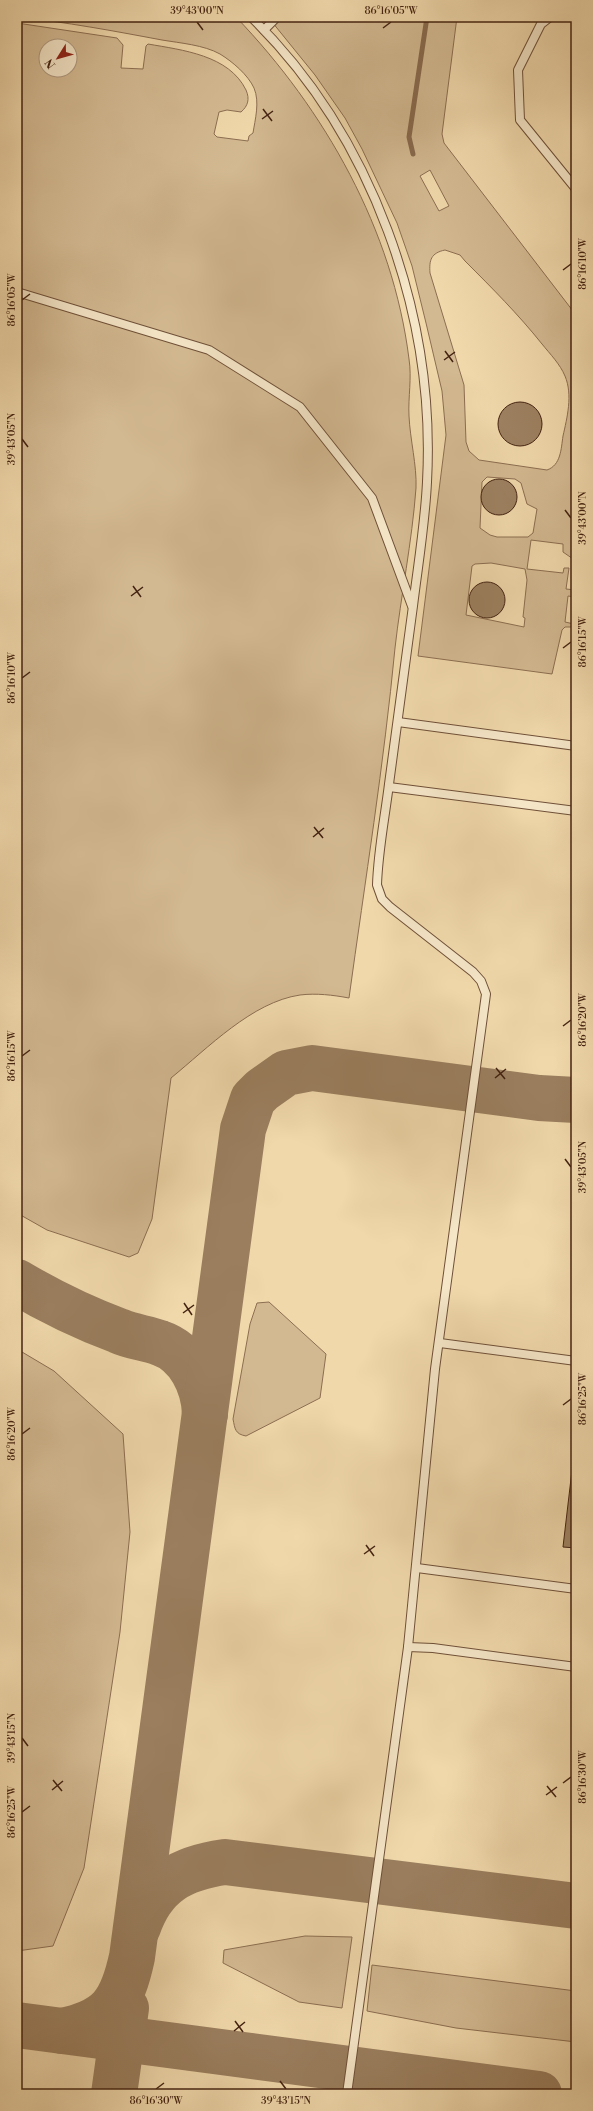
<svg xmlns="http://www.w3.org/2000/svg" width="593" height="2111" font-family="'Libre Bodoni',serif">
  <style>
    .green { fill: #d3b991; stroke: #8c6e51; fill-rule: evenodd }
    .lines { fill: none; stroke-linecap: round; stroke-linejoin: round }
    .stream { stroke: #886a4e; stroke-width: 5 }
    .taxiway { stroke: #9a7e5e; stroke-width: 46 }
    .building { fill: #9d8161; stroke: #442311 }
    .lane-casing { stroke: #6f5038; stroke-width: 10 }
    .lane { stroke: #f5e6c8; stroke-width: 8 }
    .ticks { fill: none; stroke: #442311; stroke-width: 1.5 }
    .neatline { fill: none; stroke: #442311; stroke-width: 1.5 }
    .ticks-label { font-size: 10px; text-anchor: middle; fill: #442311 }
  </style>
  <rect width="100%" height="100%" fill="#f0d8ab"/>
  <filter id="stains"><feTurbulence type="fractalNoise" baseFrequency=".005" numOctaves="4"/><feColorMatrix values="0 0 0 0 .2 0 0 0 0 .09 0 0 0 0 .02 0 0 0 .5 -.17"/></filter>
  <radialGradient id="worn" r=".72"><stop offset=".6" stop-color="#630" stop-opacity="0"/><stop offset="1" stop-color="#630" stop-opacity=".3"/></radialGradient>
  <g class="green">
    <path d="M17,17H236C325,110 393,230 409,359C412,378 408,397 409,416C410,439 417,466 416,488C412,542 401,595 395,648C384,763 365,882 349,998C333,995 316,993 300,995C252,1002 208,1048 171,1078L152,1219L138,1253L129,1257L47,1230L17,1213V23L117,38L123,45L121,68L143,69L146,46L148,44C182,50 229,55 246,90C250,99 248,106 241,112L227,110L219,112L214,134L217,137L248,141L249,136L253,133C255,120 260,102 254,88C248,75 233,62 220,54C204,45 180,43 162,40C114,31 66,22 17,17ZM46,46H70V70H46Z"/>
    <path d="M268,17H457L442,134L444,143L576,315V561L563,552V544L531,540L527,569L563,573L564,568H569L566,589L576,590V597L568,596L565,622L574,624L576,611V627H565L562,630L552,674L418,656L446,435L442,391L426,323L412,266L397,223L362,149L345,118L315,75ZM430,170L449,206L439,211L420,176ZM445,250L460,255L465,261C492,288 518,314 542,344C550,354 560,364 565,376C573,395 567,418 563,436C561,449 561,465 547,470L479,460L469,451L466,442L464,385L430,273C429,260 431,253 445,250ZM487,477L515,479L521,483L527,504L537,509L533,533L528,537H497L490,535L480,528L482,482ZM491,563L525,569L527,580L523,617L525,618L524,627L466,615L472,566L475,564Z"/>
    <path d="M269,1302L326,1354L320,1398L246,1436C235,1434 235,1429 233,1419L250,1324L257,1303Z"/>
    <path d="M17,1349L54,1371L123,1434L130,1532L120,1632L84,1868L53,1946L17,1951Z"/>
    <path d="M305,1936L352,1937L342,2008L299,2002L223,1963L224,1950Z"/>
    <path d="M372,1965L576,1991V2042L456,2028L367,2011Z"/>
  </g>
  <g class="lines">
    <path class="stream" d="M413,154L409,137L427,17"/>
    <g class="taxiway">
      <path d="M17,1282C49,1301 84,1318 119,1331C132,1337 147,1338 160,1343C189,1353 204,1385 205,1414"/>
      <path d="M138,1927C153,1883 182,1868 225,1862L576,1906"/>
      <path d="M17,2025L539,2094"/>
      <path d="M62,2031C110,2021 122,2003 132,1957L243,1129L253,1099L262,1090L286,1073L312,1068L539,1098L576,1100"/>
      <path d="M114,2094L126,2008"/>
    </g>
  </g>
  <g class="building">
    <circle cx="520" cy="424" r="22"/>
    <circle cx="499" cy="497" r="18"/>
    <circle cx="487" cy="600" r="18"/>
    <path d="M576,1436V1548L563,1547Z"/>
  </g>
  <g class="lines">
    <defs>
      <g id="lane">
        <path d="M251,17C372,135 436,314 427,482C425,524 418,565 413,606C405,665 397,725 389,784C385,817 378,851 377,885L382,899L390,907L473,972L481,981L486,994L435,1369L408,1647L347,2094"/>
        <path d="M550,17L541,24L518,70L520,120L576,189"/>
        <path d="M264,30L277,17"/>
        <path d="M17,292L209,350L300,407L372,498L412,606"/>
        <path d="M398,722L576,746"/>
        <path d="M389,787L576,811"/>
        <path d="M440,1343L576,1361"/>
        <path d="M417,1568L576,1589"/>
        <path d="M408,1647L433,1648L576,1667"/>
      </g>
    </defs>
    <use href="#lane" class="lane-casing"/>
    <use href="#lane" class="lane"/>
  </g>
  <path class="ticks" d="M197,22L203,30M383,28L391,22M263,109L272,121M262,119L273,111M563,270L571,264M22,300L30,294M445,351L453,362M444,360L455,352M22,439L28,447M565,510L571,518M133,586L141,597M131,596L143,587M563,648L571,642M22,678L30,672M314,827L323,838M313,837L324,828M563,1026L571,1020M22,1056L30,1050M496,1068L505,1079M495,1078L506,1069M565,1159L571,1167M184,1303L192,1315M183,1313L194,1305M563,1405L571,1399M22,1434L30,1428M366,1545L374,1556M364,1554L375,1546M22,1738L28,1746M53,1780L62,1791M563,1783L571,1777M547,1786L556,1797M52,1790L63,1781M546,1795L557,1787M22,1812L30,1806M235,2021L243,2032M234,2031L245,2022M280,2081L286,2089M156,2089L164,2083"/>
  <rect width="593" height="2111" fill="none" stroke="#f0d8ab" stroke-width="44"/>
  <g transform="translate(58 58) rotate(233)"><circle r="19" fill="#f5e6c8" stroke="#ae987f"/>
  <path d="M0-3L7 15L0 10L-7 15Z" fill="#8f2418"/>
  <text y="-6" font-size="11" font-weight="bold" text-anchor="middle" fill="#442311">N</text>
  </g>
  <rect x="22" y="22" width="549" height="2067" class="neatline"/>
  <g class="ticks-label">
    <text x="197" y="14">39°43'00"N</text>
    <text x="391" y="14">86°16'05"W</text>
    <text transform="translate(582 264) rotate(-90)" y="4">86°16'10"W</text>
    <text transform="translate(11 300) rotate(-90)" y="4">86°16'05"W</text>
    <text transform="translate(11 439) rotate(-90)" y="4">39°43'05"N</text>
    <text transform="translate(582 518) rotate(-90)" y="4">39°43'00"N</text>
    <text transform="translate(582 642) rotate(-90)" y="4">86°16'15"W</text>
    <text transform="translate(11 678) rotate(-90)" y="4">86°16'10"W</text>
    <text transform="translate(582 1020) rotate(-90)" y="4">86°16'20"W</text>
    <text transform="translate(11 1056) rotate(-90)" y="4">86°16'15"W</text>
    <text transform="translate(582 1167) rotate(-90)" y="4">39°43'05"N</text>
    <text transform="translate(582 1399) rotate(-90)" y="4">86°16'25"W</text>
    <text transform="translate(11 1434) rotate(-90)" y="4">86°16'20"W</text>
    <text transform="translate(11 1738) rotate(-90)" y="4">39°43'15"N</text>
    <text transform="translate(582 1777) rotate(-90)" y="4">86°16'30"W</text>
    <text transform="translate(11 1812) rotate(-90)" y="4">86°16'25"W</text>
    <text x="156" y="2104">86°16'30"W</text>
    <text x="286" y="2104">39°43'15"N</text>
  </g>
  <rect width="100%" height="100%" filter="url(#stains)"/>
  <rect width="100%" height="100%" fill="url(#worn)"/>
</svg>
